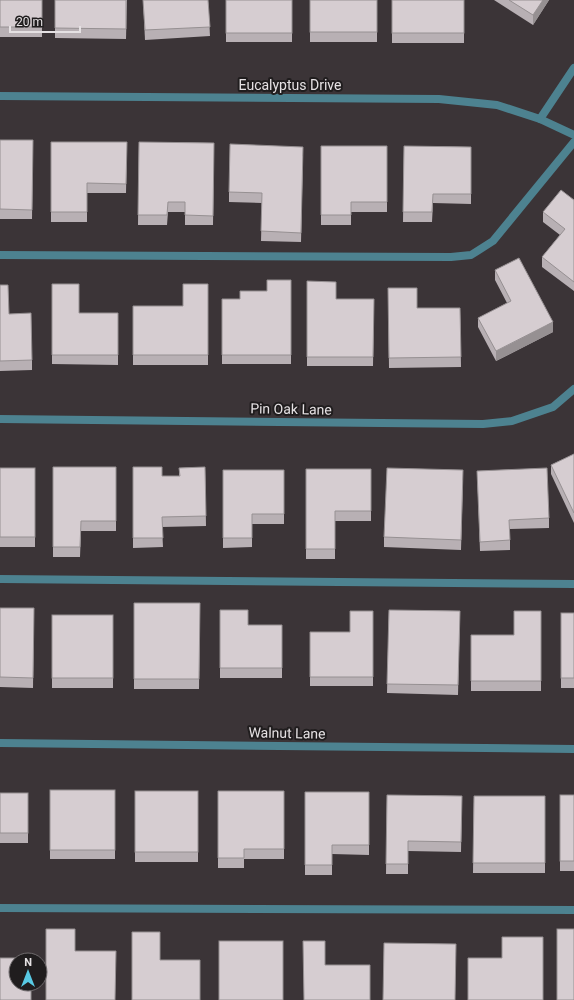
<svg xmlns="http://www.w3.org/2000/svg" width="574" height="1000" font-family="Roboto,sans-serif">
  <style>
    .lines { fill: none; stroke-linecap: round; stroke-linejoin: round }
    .service { stroke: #4d8290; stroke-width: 8 }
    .minor { stroke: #4d8290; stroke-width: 8 }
    .wall { fill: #b8b0b4 }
    .shaded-wall { fill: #969092 }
    .building { fill: #d6cdd1; stroke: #969092 }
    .labels { text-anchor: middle; stroke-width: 4; stroke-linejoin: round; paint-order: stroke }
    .street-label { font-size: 14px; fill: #e5e1e3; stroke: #201d1e }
  </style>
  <rect width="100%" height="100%" fill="#3b3437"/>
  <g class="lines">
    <g class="service">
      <path d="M0,255L451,257L471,255L493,241L574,142"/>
      <path d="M0,579L574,584"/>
      <path d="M0,908L574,910"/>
    </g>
    <g class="minor">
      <path d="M0,96L439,99L497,105L540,119L574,135"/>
      <path d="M540,119L574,68"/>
      <path d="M0,419L483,424L512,421L553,407L574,389"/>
      <path d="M0,743L574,749"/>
    </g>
  </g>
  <g class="wall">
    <rect x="0" y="0" width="42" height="37"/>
    <path d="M55,0H127L126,39L55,38Z"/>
    <path d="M143,0H208L210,36L145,40Z"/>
    <rect x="226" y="0" width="66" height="42"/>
    <rect x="310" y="0" width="67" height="42"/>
    <rect x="392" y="0" width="72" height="43"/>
    <path d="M494,0H549L533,25Z"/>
    <path d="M0,140H33L32,219H0Z"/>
    <path d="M51,142H127L126,193H87V222H51Z"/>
    <path d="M139,142L214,143L213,225H185V212H168L167,225H138Z"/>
    <path d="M321,146H387V212H351V225H321Z"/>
    <path d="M404,146L471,147V204L433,203L432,222H403Z"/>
    <path d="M303,156L301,242L261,241L262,203L229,202V192Z"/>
    <path d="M574,200V291L542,267V257L560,235L543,222V212Z"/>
    <path d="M495,270L553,332L496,361L478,327V318L507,303L495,280Z"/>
    <path d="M291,280V364H222V299H240L267,291Z"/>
    <path d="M307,281L336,299H374L373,366H307Z"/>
    <path d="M52,284L79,313H118V365L52,364Z"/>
    <path d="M208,284V365H133V306H183Z"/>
    <path d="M0,285L9,314L32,360V370L0,371Z"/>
    <path d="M388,288L417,308H460L461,367L389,368Z"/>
    <path d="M574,454V523L551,474V465Z"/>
    <path d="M53,467H116V531H81L80,557H53Z"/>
    <path d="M133,467L162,476H179V468L205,467L206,526L162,527L163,547L133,548Z"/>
    <rect x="0" y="468" width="35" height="79"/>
    <path d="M306,469H371V521H335V559H306Z"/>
    <path d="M223,470H284V524H252V547L223,548Z"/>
    <path d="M477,471L549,518V528L510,529V550L480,551Z"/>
    <path d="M463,480L461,550L384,547V537Z"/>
    <path d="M134,603H200L199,689H134Z"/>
    <path d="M0,608H34L33,688L0,687Z"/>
    <path d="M220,610L248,625H282V678H220Z"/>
    <path d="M389,610L460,611L458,695L387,693Z"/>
    <path d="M373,611V686H310V632H350Z"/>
    <path d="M541,611V691H471V635H514Z"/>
    <rect x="561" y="613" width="13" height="75"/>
    <rect x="52" y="615" width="61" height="73"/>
    <rect x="50" y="790" width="65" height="69"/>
    <rect x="135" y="791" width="63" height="71"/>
    <path d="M218,791H284V859H244V868H218Z"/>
    <path d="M305,792H369V855L332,854V875H305Z"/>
    <rect x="0" y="793" width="28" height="50"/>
    <path d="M387,795L462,796L461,852L408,851V874H386Z"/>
    <rect x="560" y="795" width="14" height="76"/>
    <path d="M474,796H545V873H473Z"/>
  </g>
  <g class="shaded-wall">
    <path d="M543,0H549L533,25V15Z"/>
    <path d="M553,322V332L496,361V351Z"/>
  </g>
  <g class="building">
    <rect x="0" y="0" width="42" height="27"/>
    <path d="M55,0H126V29L55,28Z"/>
    <path d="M143,0H208L210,27L145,30Z"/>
    <rect x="226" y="0" width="66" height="33"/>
    <rect x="310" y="0" width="67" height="32"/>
    <rect x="392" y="0" width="72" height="33"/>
    <path d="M509,0H543L533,15Z"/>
    <path d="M0,140H33L32,210L0,209Z"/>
    <path d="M51,142H127L126,184L87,183V212H51Z"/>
    <path d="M139,142L214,143L213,216L185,215V202H168L167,215H138Z"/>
    <path d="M230,144L303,147L301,233L261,231L262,193L229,192Z"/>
    <path d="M321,146H387V202H351V215H321Z"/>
    <path d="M404,146L471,147V194H433L432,212H403Z"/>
    <path d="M561,190L574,200V282L542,257L565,229L543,212Z"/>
    <path d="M519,258L553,322L496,351L478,318L511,301L495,270Z"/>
    <path d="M267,280H291V355H222V299H240V291H267Z"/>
    <path d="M307,281L336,282V299H374L373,357H307Z"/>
    <path d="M52,284H79V313H118V355H52Z"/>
    <path d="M183,284H208V355H133V306H183Z"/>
    <path d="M0,285H8L9,314L31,313L32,360L0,361Z"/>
    <path d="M388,288H417V308H460L461,357L389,358Z"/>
    <path d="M574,454V513L551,465Z"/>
    <path d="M53,467H116V521H81L80,547H53Z"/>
    <path d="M133,467H162V476H180L179,468L205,467L206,516L162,517L163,538H133Z"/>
    <rect x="0" y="468" width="35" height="69"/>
    <path d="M387,468L463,470L461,540L384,537Z"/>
    <path d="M547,468L549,518L509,520L510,540L480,542L477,471Z"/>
    <path d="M306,469H371V511H335V549H306Z"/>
    <path d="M223,470H284V514H252V538H223Z"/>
    <path d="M134,603H200L199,679H134Z"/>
    <path d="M0,608H34L33,678L0,677Z"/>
    <path d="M220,610H248V625H282V668H220Z"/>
    <path d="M389,610L460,611L458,685L387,684Z"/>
    <path d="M350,611H373V677H310V632H350Z"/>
    <path d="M514,611H541V681H471V635H514Z"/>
    <rect x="561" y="613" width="13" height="65"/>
    <rect x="52" y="615" width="61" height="63"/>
    <rect x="50" y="790" width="65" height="60"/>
    <rect x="135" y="791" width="63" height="61"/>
    <path d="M218,791H284V849H244V858H218Z"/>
    <path d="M305,792H369V845H332V865H305Z"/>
    <rect x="0" y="793" width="28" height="40"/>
    <path d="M387,795L462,796L461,842L408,841V864H386Z"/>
    <rect x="560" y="795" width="14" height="66"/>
    <path d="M474,796H545V863H473Z"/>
    <path d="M46,929H75V951H116L115,1000H46Z"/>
    <rect x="557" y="929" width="17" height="71"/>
    <path d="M132,932H160V960H200V1000H132Z"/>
    <path d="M502,937H543V1000H468V958H502Z"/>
    <rect x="219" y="941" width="64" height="59"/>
    <path d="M303,941H325V965H370V1000H304Z"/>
    <path d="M384,943L456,944L455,1000H383Z"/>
    <path d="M0,958H31V960H16V984H31V1000H0Z"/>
  </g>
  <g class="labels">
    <g class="street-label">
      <text x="290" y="90">Eucalyptus Drive</text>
      <text transform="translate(291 409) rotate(1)" y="5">Pin Oak Lane</text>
      <text transform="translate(287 733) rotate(1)" y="5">Walnut Lane</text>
    </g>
  </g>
  <g transform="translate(28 972)"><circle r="19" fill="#201d1e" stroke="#6f6b6d"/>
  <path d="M0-3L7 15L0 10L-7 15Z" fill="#58c9e3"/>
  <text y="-6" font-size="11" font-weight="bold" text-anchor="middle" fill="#e5e1e3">N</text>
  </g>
  <path d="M10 26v6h70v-6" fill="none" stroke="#e5e1e3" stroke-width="2"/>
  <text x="16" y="26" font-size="12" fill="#e5e1e3" stroke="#201d1e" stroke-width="3" paint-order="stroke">20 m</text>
</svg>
